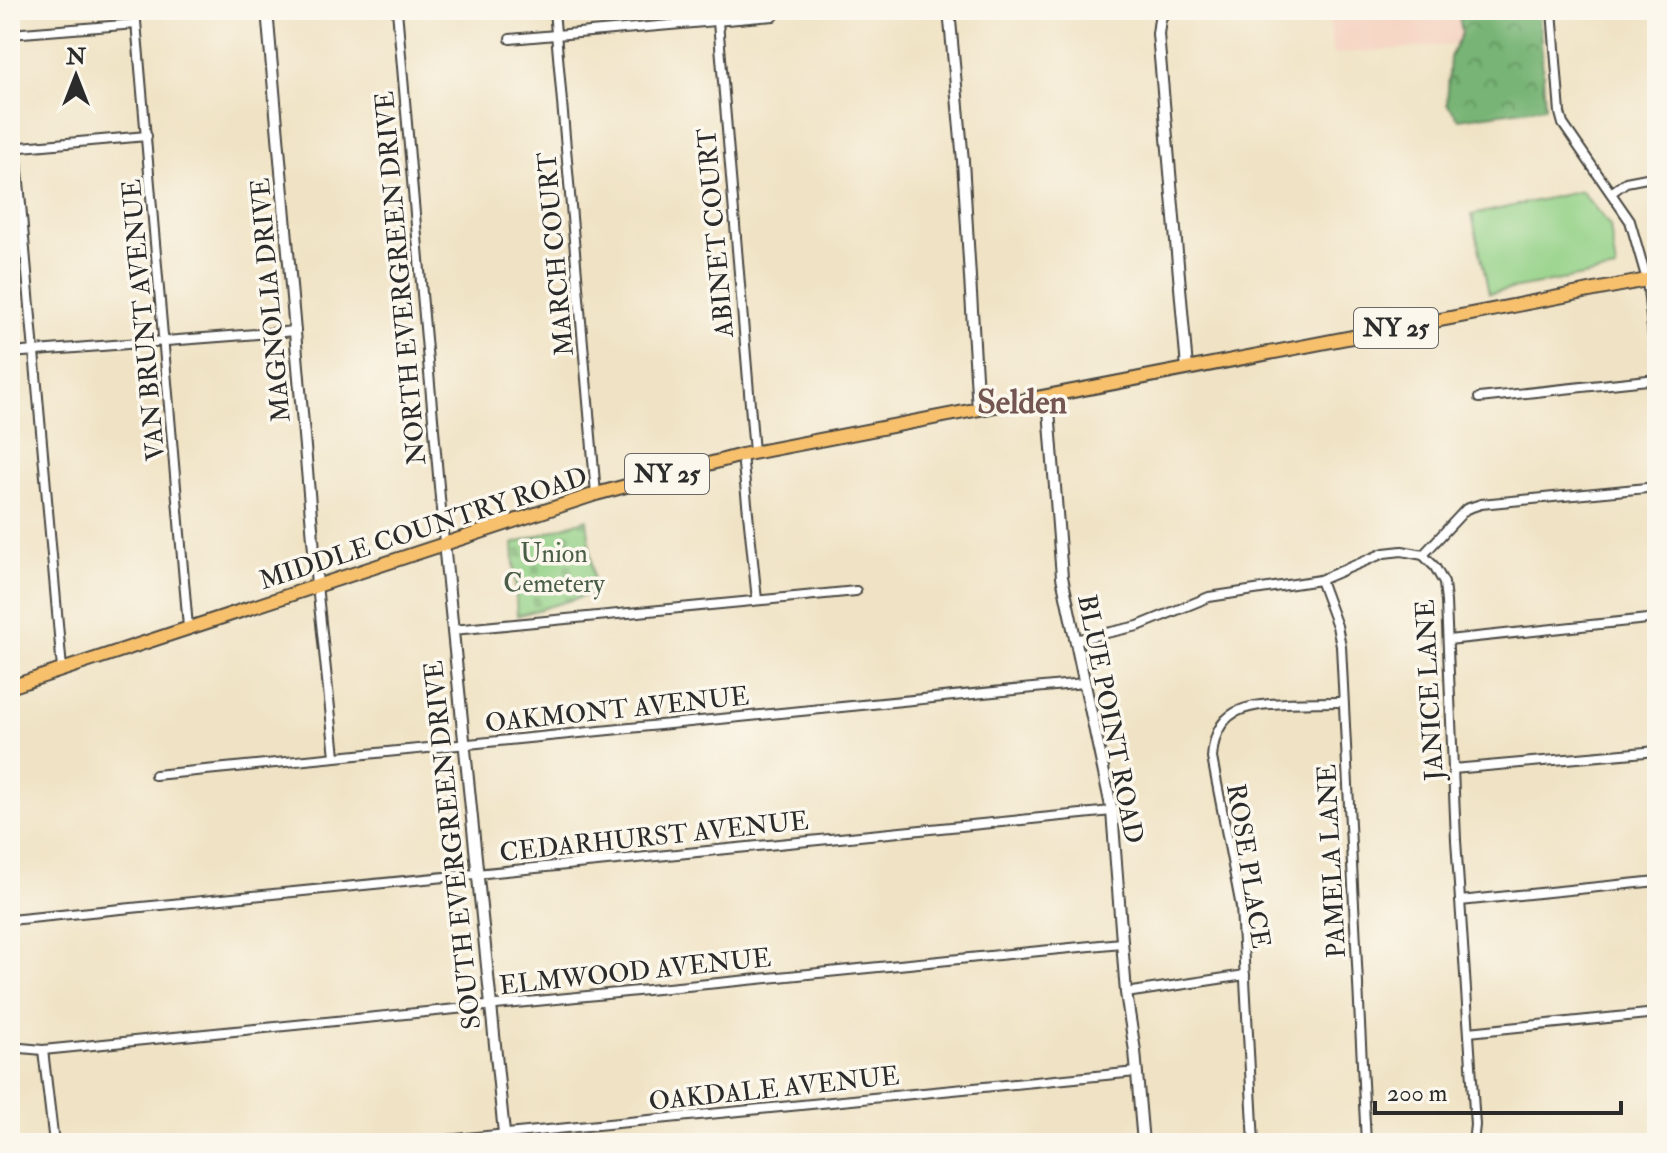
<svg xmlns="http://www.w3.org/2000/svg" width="1667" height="1153" font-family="'IM FELL Double Pica',serif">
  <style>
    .built { fill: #f5d3c1 }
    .forest { fill: url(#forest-crowns); stroke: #517050; stroke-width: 2 }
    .cemetery { fill: url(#cemetery-stones); stroke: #607e5a; stroke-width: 2 }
    .green { fill: #94d288; stroke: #607e5a; stroke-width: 2 }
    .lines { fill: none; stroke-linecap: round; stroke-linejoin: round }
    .minor-casing { stroke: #494742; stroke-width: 12 }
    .tertiary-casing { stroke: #494742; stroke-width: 14 }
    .primary-casing { stroke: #494742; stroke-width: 16 }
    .minor { stroke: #fff; stroke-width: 8 }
    .tertiary { stroke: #fff; stroke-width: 10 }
    .primary { stroke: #f7c06c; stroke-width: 12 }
    .labels { text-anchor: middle; stroke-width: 7; stroke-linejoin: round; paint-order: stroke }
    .shield { fill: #fbf7ec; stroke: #696865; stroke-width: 2 }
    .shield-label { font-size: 24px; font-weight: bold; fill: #2b2b2b }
    .street-label { font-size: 26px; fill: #2b2b2b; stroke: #fbf7ec }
    .park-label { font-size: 26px; fill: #4a5d47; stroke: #fbf7ec }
    .district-label { font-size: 34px; font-weight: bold; fill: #735552; stroke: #fbf7ec }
  </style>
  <defs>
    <pattern id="forest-crowns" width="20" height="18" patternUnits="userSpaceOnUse" patternTransform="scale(2)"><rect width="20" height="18" fill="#77b474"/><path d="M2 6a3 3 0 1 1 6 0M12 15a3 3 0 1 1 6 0" fill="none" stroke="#62935f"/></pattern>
    <pattern id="cemetery-stones" width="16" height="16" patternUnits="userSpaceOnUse" patternTransform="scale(2)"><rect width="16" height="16" fill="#94d288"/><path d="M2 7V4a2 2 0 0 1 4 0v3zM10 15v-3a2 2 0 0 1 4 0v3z" fill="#80b476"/></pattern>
  </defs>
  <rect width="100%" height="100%" fill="#fbf7ec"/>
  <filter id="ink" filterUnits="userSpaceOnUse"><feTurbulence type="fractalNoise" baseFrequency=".0125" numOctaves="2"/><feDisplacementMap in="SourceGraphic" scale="16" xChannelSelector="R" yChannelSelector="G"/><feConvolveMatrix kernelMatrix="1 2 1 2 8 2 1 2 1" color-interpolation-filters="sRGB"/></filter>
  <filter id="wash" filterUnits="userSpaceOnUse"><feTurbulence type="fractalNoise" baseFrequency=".006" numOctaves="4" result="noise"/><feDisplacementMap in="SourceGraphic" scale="32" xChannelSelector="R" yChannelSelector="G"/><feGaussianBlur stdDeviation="1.8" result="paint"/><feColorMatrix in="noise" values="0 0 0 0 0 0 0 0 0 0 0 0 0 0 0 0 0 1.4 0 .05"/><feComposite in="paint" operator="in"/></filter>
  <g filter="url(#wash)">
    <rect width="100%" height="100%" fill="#f0e3c5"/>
    <path class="built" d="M1329,10H1457L1462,44L1332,54Z"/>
    <path class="forest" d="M1458,10H1539L1545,107L1459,119L1447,104L1450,57L1462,33Z"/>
    <path class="cemetery" d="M587,519L595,593L517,616L513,544Z"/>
    <path class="green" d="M1581,191L1610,226L1616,270L1489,293L1472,215Z"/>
  </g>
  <g filter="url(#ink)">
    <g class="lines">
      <defs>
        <g id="minor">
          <path d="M135,10L188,627"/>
          <path d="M397,10L444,543"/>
          <path d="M554,10L596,494"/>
          <path d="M717,10L754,452"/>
          <path d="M1552,10L1560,113L1563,124L1630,221L1647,280L1657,377"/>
          <path d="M10,34L136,24"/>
          <path d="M510,39L774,16"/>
          <path d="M10,148L147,136"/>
          <path d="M16,148L62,669"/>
          <path d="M1611,193L1626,182L1657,176"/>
          <path d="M10,353L296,331"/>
          <path d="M1479,398L1657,379"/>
          <path d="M742,455L757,600"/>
          <path d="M1423,555L1466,509L1481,504L1657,487"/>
          <path d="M1320,580L1337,626L1341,646L1366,1143"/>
          <path d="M317,585L335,756"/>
          <path d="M453,630L856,591"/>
          <path d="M1075,640L1138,626L1209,597L1320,580L1384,553L1402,551L1423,555L1435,567L1444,583L1446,602L1456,840L1475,1125L1473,1143"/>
          <path d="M1448,640L1657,618"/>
          <path d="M1453,769L1657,751"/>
          <path d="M155,775L1084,683"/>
          <path d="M1460,901L1657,881"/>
          <path d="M10,920L1112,811"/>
          <path d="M1126,993L1245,975"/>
          <path d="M1469,1032L1657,1013"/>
          <path d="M10,1047L43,1050L1121,943"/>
          <path d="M43,1050L54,1143"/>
          <path d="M416,1143L1136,1072"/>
          <path d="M1254,1143L1241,907L1212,758C1215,709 1244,705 1286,703C1304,702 1323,702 1342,702"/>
        </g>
        <g id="tertiary">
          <path d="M267,10L317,585"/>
          <path d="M949,10L963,161L978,410"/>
          <path d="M1165,10L1160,19L1158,34L1187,368"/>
          <path d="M1048,397L1062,577L1112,811L1126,993L1135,1051L1143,1143"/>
          <path d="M444,543L505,1143"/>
        </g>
        <path id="primary" d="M10,687L596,494L742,455L1657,278"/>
      </defs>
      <use href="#minor" class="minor-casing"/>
      <use href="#tertiary" class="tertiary-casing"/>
      <use href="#primary" class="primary-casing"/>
      <use href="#minor" class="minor"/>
      <use href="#tertiary" class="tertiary"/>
      <use href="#primary" class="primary"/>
    </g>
  </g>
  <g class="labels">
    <g class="shield">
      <rect x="1354" y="308" width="84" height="40" rx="6"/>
      <rect x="625" y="454" width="84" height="40" rx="6"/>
    </g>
    <g class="shield-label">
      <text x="1396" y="336">NY 25</text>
      <text x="667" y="482">NY 25</text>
    </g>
    <g class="street-label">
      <text transform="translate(715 233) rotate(-95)" y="9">ABINET COURT</text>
      <text transform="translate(555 254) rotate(-95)" y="9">MARCH COURT</text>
      <text transform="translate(400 278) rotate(-95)" y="9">NORTH EVERGREEN DRIVE</text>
      <text transform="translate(270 300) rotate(-95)" y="9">MAGNOLIA DRIVE</text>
      <text transform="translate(143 320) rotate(-95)" y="9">VAN BRUNT AVENUE</text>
      <text transform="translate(423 528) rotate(-18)" y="9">MIDDLE COUNTRY ROAD</text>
      <text transform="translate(1429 690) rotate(-93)" y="9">JANICE LANE</text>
      <text transform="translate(617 709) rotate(-6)" y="9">OAKMONT AVENUE</text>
      <text transform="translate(1111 719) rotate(79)" y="9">BLUE POINT ROAD</text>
      <text transform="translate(654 836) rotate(-6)" y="9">CEDARHURST AVENUE</text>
      <text transform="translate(452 845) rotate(-96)" y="9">SOUTH EVERGREEN DRIVE</text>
      <text transform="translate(1331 861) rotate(-93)" y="9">PAMELA LANE</text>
      <text transform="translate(1249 866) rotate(81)" y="9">ROSE PLACE</text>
      <text transform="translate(635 971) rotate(-6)" y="9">ELMWOOD AVENUE</text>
      <text transform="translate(774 1088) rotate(-6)" y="9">OAKDALE AVENUE</text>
    </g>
    <g class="park-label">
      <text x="554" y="562">Union<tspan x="554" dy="30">Cemetery</tspan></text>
    </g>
    <g class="district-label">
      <text x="1022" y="413">Selden</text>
    </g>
  </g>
  <rect width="1667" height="1153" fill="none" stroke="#fbf7ec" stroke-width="40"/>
  <g transform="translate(76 76)" stroke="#fbf7ec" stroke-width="6" paint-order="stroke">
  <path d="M0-6L14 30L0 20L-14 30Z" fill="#2b2b2b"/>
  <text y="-12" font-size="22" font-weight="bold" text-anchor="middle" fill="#2b2b2b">N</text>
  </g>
  <path d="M1375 1101v12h246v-12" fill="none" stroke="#2b2b2b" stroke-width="4"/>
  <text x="1387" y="1101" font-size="24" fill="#2b2b2b" stroke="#fbf7ec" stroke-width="6" paint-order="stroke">200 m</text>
</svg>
